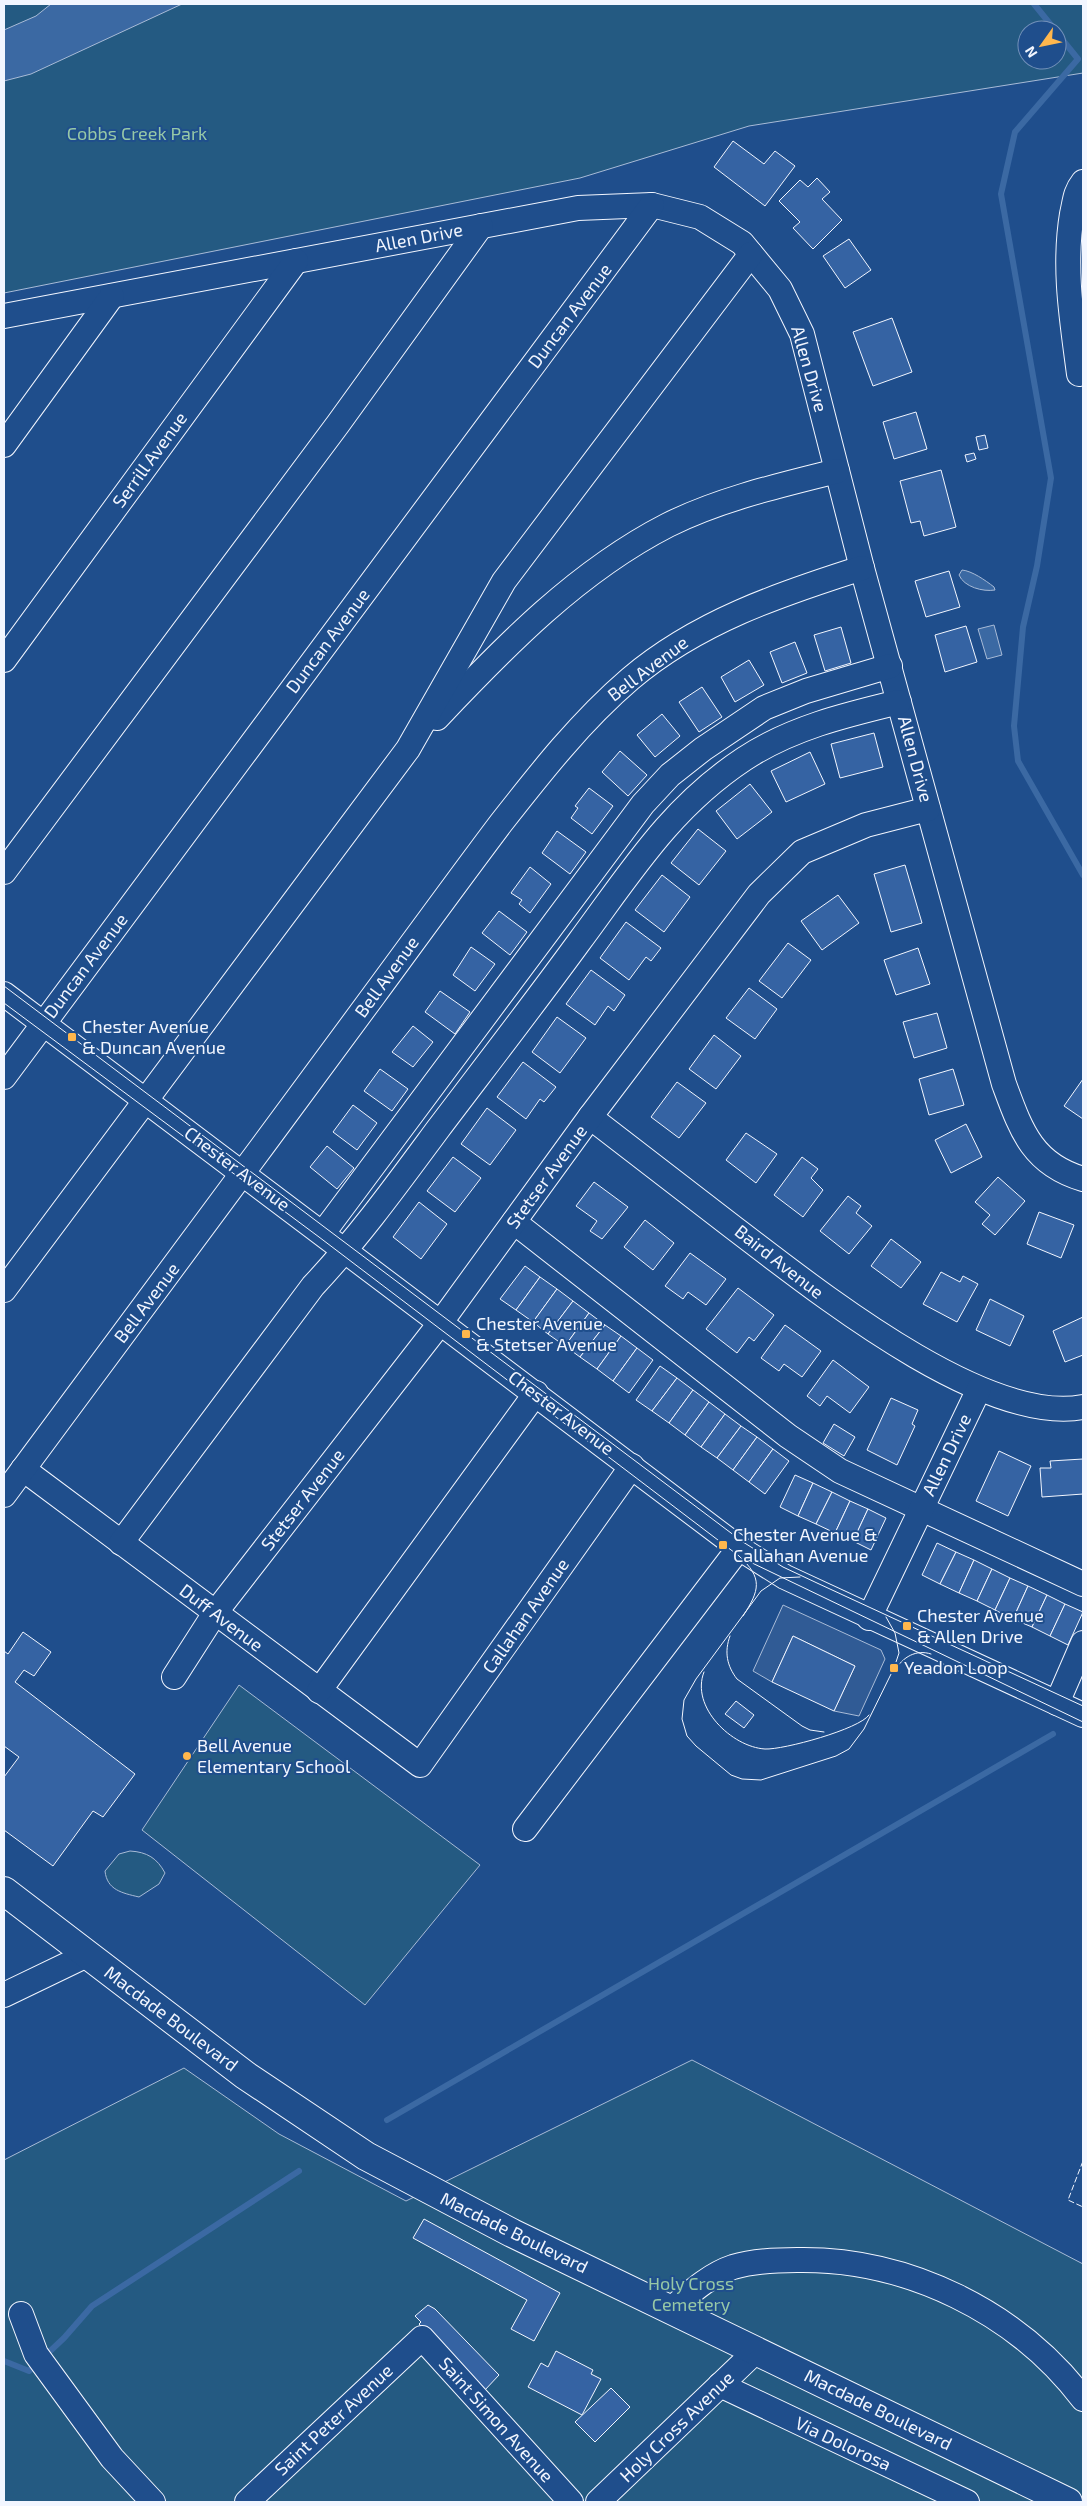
<svg xmlns="http://www.w3.org/2000/svg" width="1087" height="2506" font-family="'Exo 2',sans-serif">
  <style>
    .green { fill: #245a82; stroke: #a8bbd7; fill-rule: evenodd }
    .parking { fill: #305b95; stroke: #a8bbd7 }
    .water { fill: #3b69a3; stroke: #a8bbd7 }
    .lines { fill: none; stroke-linecap: round; stroke-linejoin: round }
    .stream { stroke: #3b69a3; stroke-width: 6 }
    .building { fill: #3563a3; stroke: #f2f6ff }
    .minor-casing { stroke: #f2f6ff; stroke-width: 26 }
    .major-casing { stroke: #f2f6ff; stroke-width: 30 }
    .minor { stroke: #1f4e8c; stroke-width: 24 }
    .major { stroke: #1f4e8c; stroke-width: 28 }
    .tram { stroke: #f2f6ff; stroke-width: 1 }
    .fence { stroke: #f2f6ff; stroke-width: 1; stroke-dasharray: 6 2.5; stroke-linecap: butt }
    .poi-dot { fill: #ffb74d; stroke: #1f4e8c; stroke-width: 2 }
    .labels { text-anchor: middle; stroke-width: 4; stroke-linejoin: round; paint-order: stroke }
    .park-label { font-size: 18px; fill: #97c8a6; stroke: #1f4e8c }
    .street-label { font-size: 18px; fill: #f2f6ff; stroke: #1f4e8c }
    .poi-label { font-size: 18px; fill: #f2f6ff; stroke: #1f4e8c; text-anchor: start }
  </style>
  <rect width="100%" height="100%" fill="#1f4e8c"/>
  <g class="green">
    <path d="M4,4H1083V73L749,126L580,178L4,293ZM1027,30H1057V60H1027Z"/>
    <path d="M239,1685L480,1865L365,2005L142,1830Z"/>
    <path d="M130,1851C147,1852 157,1858 165,1873L159,1884L139,1897C122,1893 107,1890 105,1871L119,1854Z"/>
    <path d="M692,2060L1083,2264V2502H4V2160L184,2068L279,2134L406,2201Z"/>
  </g>
  <path class="parking" d="M783,1605L881,1650L885,1659L859,1716L834,1711L855,1666L793,1636L772,1682L753,1671Z"/>
  <g class="water">
    <path d="M51,4H182L31,74L4,81V30L36,16Z"/>
    <path d="M962,570C972,571 985,580 994,587L995,590C983,592 964,587 959,575Z"/>
    <path d="M994,625L1002,655L987,659L978,629Z"/>
  </g>
  <g class="lines">
    <g class="stream">
      <path d="M1034,4L1055,30"/>
      <path d="M1057,33L1078,59L1015,132L1001,194L1051,478L1037,566L1023,627L1014,726L1018,761L1083,875"/>
      <path d="M387,2120L1053,1734"/>
      <path d="M4,2361L29,2371L64,2338L92,2306L299,2171"/>
    </g>
  </g>
  <g class="building">
    <path d="M733,141L764,164L775,151L795,166L765,206L714,167Z"/>
    <path d="M817,178L830,192L822,199L842,220L813,249L793,228L800,222L779,201L800,180L808,187Z"/>
    <path d="M849,239L871,270L845,288L823,256Z"/>
    <path d="M892,318L912,372L873,386L853,332Z"/>
    <path d="M916,412L927,449L894,459L883,422Z"/>
    <path d="M985,435L988,448L979,450L976,437Z"/>
    <path d="M974,453L976,459L967,462L965,455Z"/>
    <path d="M941,470L956,527L924,536L920,521L911,523L900,481Z"/>
    <path d="M949,571L960,607L926,617L915,581Z"/>
    <path d="M966,626L977,662L945,672L935,635Z"/>
    <path d="M841,627L851,663L825,671L814,635Z"/>
    <path d="M795,642L807,673L782,683L770,652Z"/>
    <path d="M749,660L764,685L735,702L721,677Z"/>
    <path d="M702,687L722,717L699,732L679,702Z"/>
    <path d="M662,714L680,736L655,757L637,735Z"/>
    <path d="M874,733L883,767L840,778L831,744Z"/>
    <path d="M620,751L647,775L628,796L602,772Z"/>
    <path d="M810,752L825,784L786,802L771,771Z"/>
    <path d="M750,784L772,812L737,839L716,811Z"/>
    <path d="M589,788L613,806L592,834L571,818L578,808L575,806Z"/>
    <path d="M698,829L726,851L699,885L671,863Z"/>
    <path d="M557,831L586,852L570,874L542,853Z"/>
    <path d="M905,865L922,923L891,932L874,874Z"/>
    <path d="M530,867L551,884L530,913L519,904L522,900L511,893Z"/>
    <path d="M662,875L690,897L664,932L635,910Z"/>
    <path d="M838,895L859,923L822,950L801,921Z"/>
    <path d="M499,911L527,932L510,955L482,933Z"/>
    <path d="M626,922L661,948L651,961L646,957L629,980L600,958Z"/>
    <path d="M788,943L811,960L782,998L759,981Z"/>
    <path d="M471,947L495,964L475,991L453,975Z"/>
    <path d="M918,948L930,984L896,995L884,960Z"/>
    <path d="M591,970L625,995L614,1011L608,1006L595,1025L566,1004Z"/>
    <path d="M749,988L777,1009L755,1039L726,1018Z"/>
    <path d="M440,991L470,1012L455,1034L425,1012Z"/>
    <path d="M937,1013L947,1048L914,1058L903,1022Z"/>
    <path d="M557,1017L586,1038L560,1073L532,1052Z"/>
    <path d="M413,1026L433,1042L413,1067L392,1052Z"/>
    <path d="M714,1035L741,1056L716,1089L689,1069Z"/>
    <path d="M523,1062L556,1087L544,1102L540,1099L526,1119L497,1097Z"/>
    <path d="M380,1069L408,1089L392,1111L364,1091Z"/>
    <path d="M953,1069L964,1105L929,1115L919,1079Z"/>
    <path d="M1083,1079V1119L1064,1106Z"/>
    <path d="M677,1082L706,1103L679,1138L651,1117Z"/>
    <path d="M353,1105L377,1123L357,1150L333,1132Z"/>
    <path d="M487,1108L516,1130L490,1165L461,1144Z"/>
    <path d="M966,1124L982,1157L951,1173L935,1140Z"/>
    <path d="M746,1133L777,1154L756,1183L726,1160Z"/>
    <path d="M327,1146L354,1168L337,1189L310,1167Z"/>
    <path d="M453,1157L481,1178L455,1212L427,1191Z"/>
    <path d="M802,1157L818,1169L811,1178L823,1190L803,1217L774,1195Z"/>
    <path d="M998,1177L1025,1201L995,1235L982,1224L990,1215L975,1202Z"/>
    <path d="M594,1182L628,1207L602,1239L590,1231L597,1221L576,1206Z"/>
    <path d="M848,1196L861,1206L856,1213L872,1226L849,1254L820,1231Z"/>
    <path d="M419,1202L447,1224L421,1259L393,1237Z"/>
    <path d="M1039,1212L1074,1225L1061,1258L1027,1244Z"/>
    <path d="M645,1220L674,1243L653,1270L624,1247Z"/>
    <path d="M891,1239L921,1262L901,1288L871,1266Z"/>
    <path d="M690,1253L726,1279L706,1305L688,1292L683,1299L665,1286Z"/>
    <path d="M525,1266L540,1277L516,1310L500,1299Z"/>
    <path d="M941,1272L960,1282L963,1276L978,1284L957,1322L923,1304Z"/>
    <path d="M540,1277L557,1289L533,1322L516,1310Z"/>
    <path d="M738,1288L774,1315L754,1341L749,1337L737,1353L706,1329Z"/>
    <path d="M557,1289L573,1301L548,1334L533,1322Z"/>
    <path d="M990,1299L1024,1316L1010,1346L976,1330Z"/>
    <path d="M573,1301L589,1313L565,1346L548,1334Z"/>
    <path d="M589,1313L605,1325L580,1357L565,1346Z"/>
    <path d="M1083,1317V1355L1065,1362L1053,1331Z"/>
    <path d="M605,1325L621,1336L597,1369L580,1357Z"/>
    <path d="M785,1325L821,1351L802,1377L784,1364L779,1371L761,1358Z"/>
    <path d="M621,1336L637,1348L613,1381L597,1369Z"/>
    <path d="M637,1348L653,1360L629,1393L613,1381Z"/>
    <path d="M833,1360L869,1387L850,1413L827,1396L820,1406L807,1396Z"/>
    <path d="M660,1366L677,1378L652,1411L636,1400Z"/>
    <path d="M677,1378L693,1390L669,1423L652,1411Z"/>
    <path d="M693,1390L709,1402L685,1435L669,1423Z"/>
    <path d="M891,1398L918,1410L912,1424L915,1426L897,1465L867,1450Z"/>
    <path d="M709,1402L725,1414L701,1447L685,1435Z"/>
    <path d="M725,1414L741,1426L717,1458L701,1447Z"/>
    <path d="M834,1424L855,1437L844,1456L823,1443Z"/>
    <path d="M741,1426L757,1437L733,1470L717,1458Z"/>
    <path d="M757,1437L773,1449L749,1482L733,1470Z"/>
    <path d="M773,1449L789,1461L765,1494L749,1482Z"/>
    <path d="M999,1451L1031,1466L1008,1516L976,1501Z"/>
    <path d="M1083,1459V1494L1042,1497L1040,1468H1051L1050,1461Z"/>
    <path d="M795,1475L813,1483L798,1516L780,1507Z"/>
    <path d="M813,1483L832,1492L816,1524L798,1516Z"/>
    <path d="M832,1492L850,1501L835,1533L816,1524Z"/>
    <path d="M850,1501L868,1509L853,1541L835,1533Z"/>
    <path d="M868,1509L886,1518L871,1550L853,1541Z"/>
    <path d="M937,1543L956,1552L940,1584L922,1575Z"/>
    <path d="M956,1552L974,1560L959,1593L940,1584Z"/>
    <path d="M974,1560L992,1569L977,1601L959,1593Z"/>
    <path d="M992,1569L1010,1578L995,1610L977,1601Z"/>
    <path d="M1010,1578L1028,1586L1013,1619L995,1610Z"/>
    <path d="M1028,1586L1047,1595L1032,1627L1013,1619Z"/>
    <path d="M1047,1595L1065,1604L1050,1636L1032,1627Z"/>
    <path d="M1065,1604L1083,1612L1068,1645L1050,1636Z"/>
    <path d="M23,1632L51,1652L34,1676L24,1670L15,1682L135,1774L103,1817L93,1811L53,1866L4,1830V1777L19,1757L4,1746V1651L8,1654Z"/>
    <path d="M793,1636L855,1666L834,1711L772,1682Z"/>
    <path d="M736,1701L754,1715L744,1728L725,1714Z"/>
    <path d="M424,2219L560,2293L534,2341L511,2329L527,2300L413,2238Z"/>
    <path d="M428,2305L435,2309L499,2375L484,2391L419,2324L421,2322L415,2316Z"/>
    <path d="M556,2351L593,2370L591,2374L601,2379L582,2415L528,2387L541,2363L548,2367Z"/>
    <path d="M611,2388L630,2407L595,2442L575,2422Z"/>
  </g>
  <g class="lines">
    <defs>
      <g id="minor">
        <path d="M4,316L578,208L652,205L700,217L742,243L780,289L802,334L862,568L1004,1084C1021,1130 1032,1164 1083,1179"/>
        <path d="M1079,374C1072,320 1063,268 1072,214C1075,201 1075,192 1083,182"/>
        <path d="M4,445L112,296"/>
        <path d="M4,660L296,261"/>
        <path d="M437,718C505,646 578,571 668,525C720,499 781,485 837,471"/>
        <path d="M4,872L338,424L481,226"/>
        <path d="M4,994L739,1548L785,1577L1083,1715"/>
        <path d="M4,1077L652,205"/>
        <path d="M590,1117C638,1154 686,1191 734,1228C812,1287 983,1426 1083,1407"/>
        <path d="M514,1222L788,1436L840,1471L1083,1584"/>
        <path d="M323,1233L643,804L670,775L703,749L764,708L806,691L890,666"/>
        <path d="M4,1290L408,749L504,581L751,254"/>
        <path d="M23,1469L420,1765L632,1466"/>
        <path d="M4,1495C127,1329 251,1162 374,995C416,938 458,880 501,823C541,772 581,721 630,679C697,622 780,594 862,568"/>
        <path d="M121,1543L313,1286C359,1237 398,1183 438,1129C485,1067 533,1005 579,942C631,872 670,808 744,759C791,728 845,715 899,702"/>
        <path d="M869,1618L979,1389"/>
        <path d="M174,1677L215,1613L441,1322L590,1117L759,894L802,852L866,825L928,809"/>
        <path d="M319,1691L536,1393"/>
        <path d="M1057,1703L1083,1643"/>
        <path d="M525,1829L739,1548"/>
        <path d="M4,1995L87,1955"/>
        <path d="M670,2310C689,2294 709,2275 733,2267C753,2261 776,2260 797,2260C907,2258 1017,2312 1083,2399"/>
        <path d="M21,2314L36,2354L112,2458L153,2502"/>
        <path d="M720,2385L967,2502"/>
        <path d="M247,2502L422,2338L571,2502"/>
        <path d="M598,2502L756,2351"/>
      </g>
      <path id="major" d="M4,1891L245,2075L366,2156L512,2233L1068,2502"/>
    </defs>
    <use href="#minor" class="minor-casing"/>
    <use href="#major" class="major-casing"/>
    <use href="#minor" class="minor"/>
    <use href="#major" class="major"/>
    <g class="tram">
      <path d="M4,986L743,1542L783,1567L817,1583L1083,1706"/>
      <path d="M4,1003L319,1237L739,1556C763,1578 760,1590 743,1616"/>
      <path d="M748,1561L1083,1722"/>
      <path d="M800,1577L780,1578L761,1591L696,1679L684,1700L682,1719L687,1736L696,1746L731,1775L742,1779L761,1780L836,1756L849,1749L864,1729L894,1668L899,1653L895,1633L886,1617"/>
      <path d="M730,1636C724,1652 727,1666 737,1679L802,1726L810,1730L824,1732"/>
      <path d="M895,1670C903,1657 916,1649 931,1654"/>
      <path d="M704,1672C690,1707 732,1747 765,1749C783,1750 860,1729 869,1715"/>
    </g>
    <path class="fence" d="M1083,2161L1068,2200L1083,2207"/>
  </g>
  <g class="poi-dot">
    <rect x="67" y="1032" width="10" height="10" rx="2.5"/>
    <rect x="461" y="1329" width="10" height="10" rx="2.5"/>
    <rect x="718" y="1540" width="10" height="10" rx="2.5"/>
    <rect x="902" y="1621" width="10" height="10" rx="2.5"/>
    <rect x="889" y="1663" width="10" height="10" rx="2.5"/>
    <circle cx="187" cy="1756" r="5"/>
  </g>
  <g class="labels">
    <g class="park-label">
      <text x="137" y="140">Cobbs Creek Park</text>
      <text x="691" y="2290">Holy Cross<tspan x="691" dy="21">Cemetery</tspan></text>
    </g>
    <g class="street-label">
      <text transform="translate(419 238) rotate(-11)" y="6">Allen Drive</text>
      <text transform="translate(570 316) rotate(-53)" y="6">Duncan Avenue</text>
      <text transform="translate(809 369) rotate(74)" y="6">Allen Drive</text>
      <text transform="translate(150 460) rotate(-54)" y="6">Serrill Avenue</text>
      <text transform="translate(328 641) rotate(-53)" y="6">Duncan Avenue</text>
      <text transform="translate(648 669) rotate(-37)" y="6">Bell Avenue</text>
      <text transform="translate(915 759) rotate(75)" y="6">Allen Drive</text>
      <text transform="translate(86 966) rotate(-53)" y="6">Duncan Avenue</text>
      <text transform="translate(387 977) rotate(-54)" y="6">Bell Avenue</text>
      <text transform="translate(237 1169) rotate(37)" y="6">Chester Avenue</text>
      <text transform="translate(547 1177) rotate(-54)" y="6">Stetser Avenue</text>
      <text transform="translate(779 1262) rotate(38)" y="6">Baird Avenue</text>
      <text transform="translate(147 1303) rotate(-53)" y="6">Bell Avenue</text>
      <text transform="translate(561 1413) rotate(37)" y="6">Chester Avenue</text>
      <text transform="translate(947 1455) rotate(-64)" y="6">Allen Drive</text>
      <text transform="translate(303 1500) rotate(-52)" y="6">Stetser Avenue</text>
      <text transform="translate(526 1616) rotate(-55)" y="6">Callahan Avenue</text>
      <text transform="translate(221 1618) rotate(37)" y="6">Duff Avenue</text>
      <text transform="translate(171 2019) rotate(37)" y="6">Macdade Boulevard</text>
      <text transform="translate(514 2233) rotate(26)" y="6">Macdade Boulevard</text>
      <text transform="translate(878 2410) rotate(26)" y="6">Macdade Boulevard</text>
      <text transform="translate(334 2420) rotate(-43)" y="6">Saint Peter Avenue</text>
      <text transform="translate(496 2420) rotate(48)" y="6">Saint Simon Avenue</text>
      <text transform="translate(677 2427) rotate(-44)" y="6">Holy Cross Avenue</text>
      <text transform="translate(843 2444) rotate(25)" y="6">Via Dolorosa</text>
    </g>
    <g class="poi-label">
      <text x="82" y="1033">Chester Avenue<tspan x="82" dy="21">&amp; Duncan Avenue</tspan></text>
      <text x="476" y="1330">Chester Avenue<tspan x="476" dy="21">&amp; Stetser Avenue</tspan></text>
      <text x="733" y="1541">Chester Avenue &amp;<tspan x="733" dy="21">Callahan Avenue</tspan></text>
      <text x="917" y="1622">Chester Avenue<tspan x="917" dy="21">&amp; Allen Drive</tspan></text>
      <text x="904" y="1674">Yeadon Loop</text>
      <text x="197" y="1752">Bell Avenue<tspan x="197" dy="21">Elementary School</tspan></text>
    </g>
  </g>
  <rect width="1087" height="2506" fill="none" stroke="#f2f6ff" stroke-width="10"/>
  <g transform="translate(1042 45) rotate(237)"><circle r="24" fill="#1f4e8c" stroke="#7391ba"/>
  <path d="M0-4L9 19L0 12L-9 19Z" fill="#ffb74d"/>
  <text y="-8" font-size="14" font-weight="bold" text-anchor="middle" fill="#f2f6ff">N</text>
  </g>
</svg>
